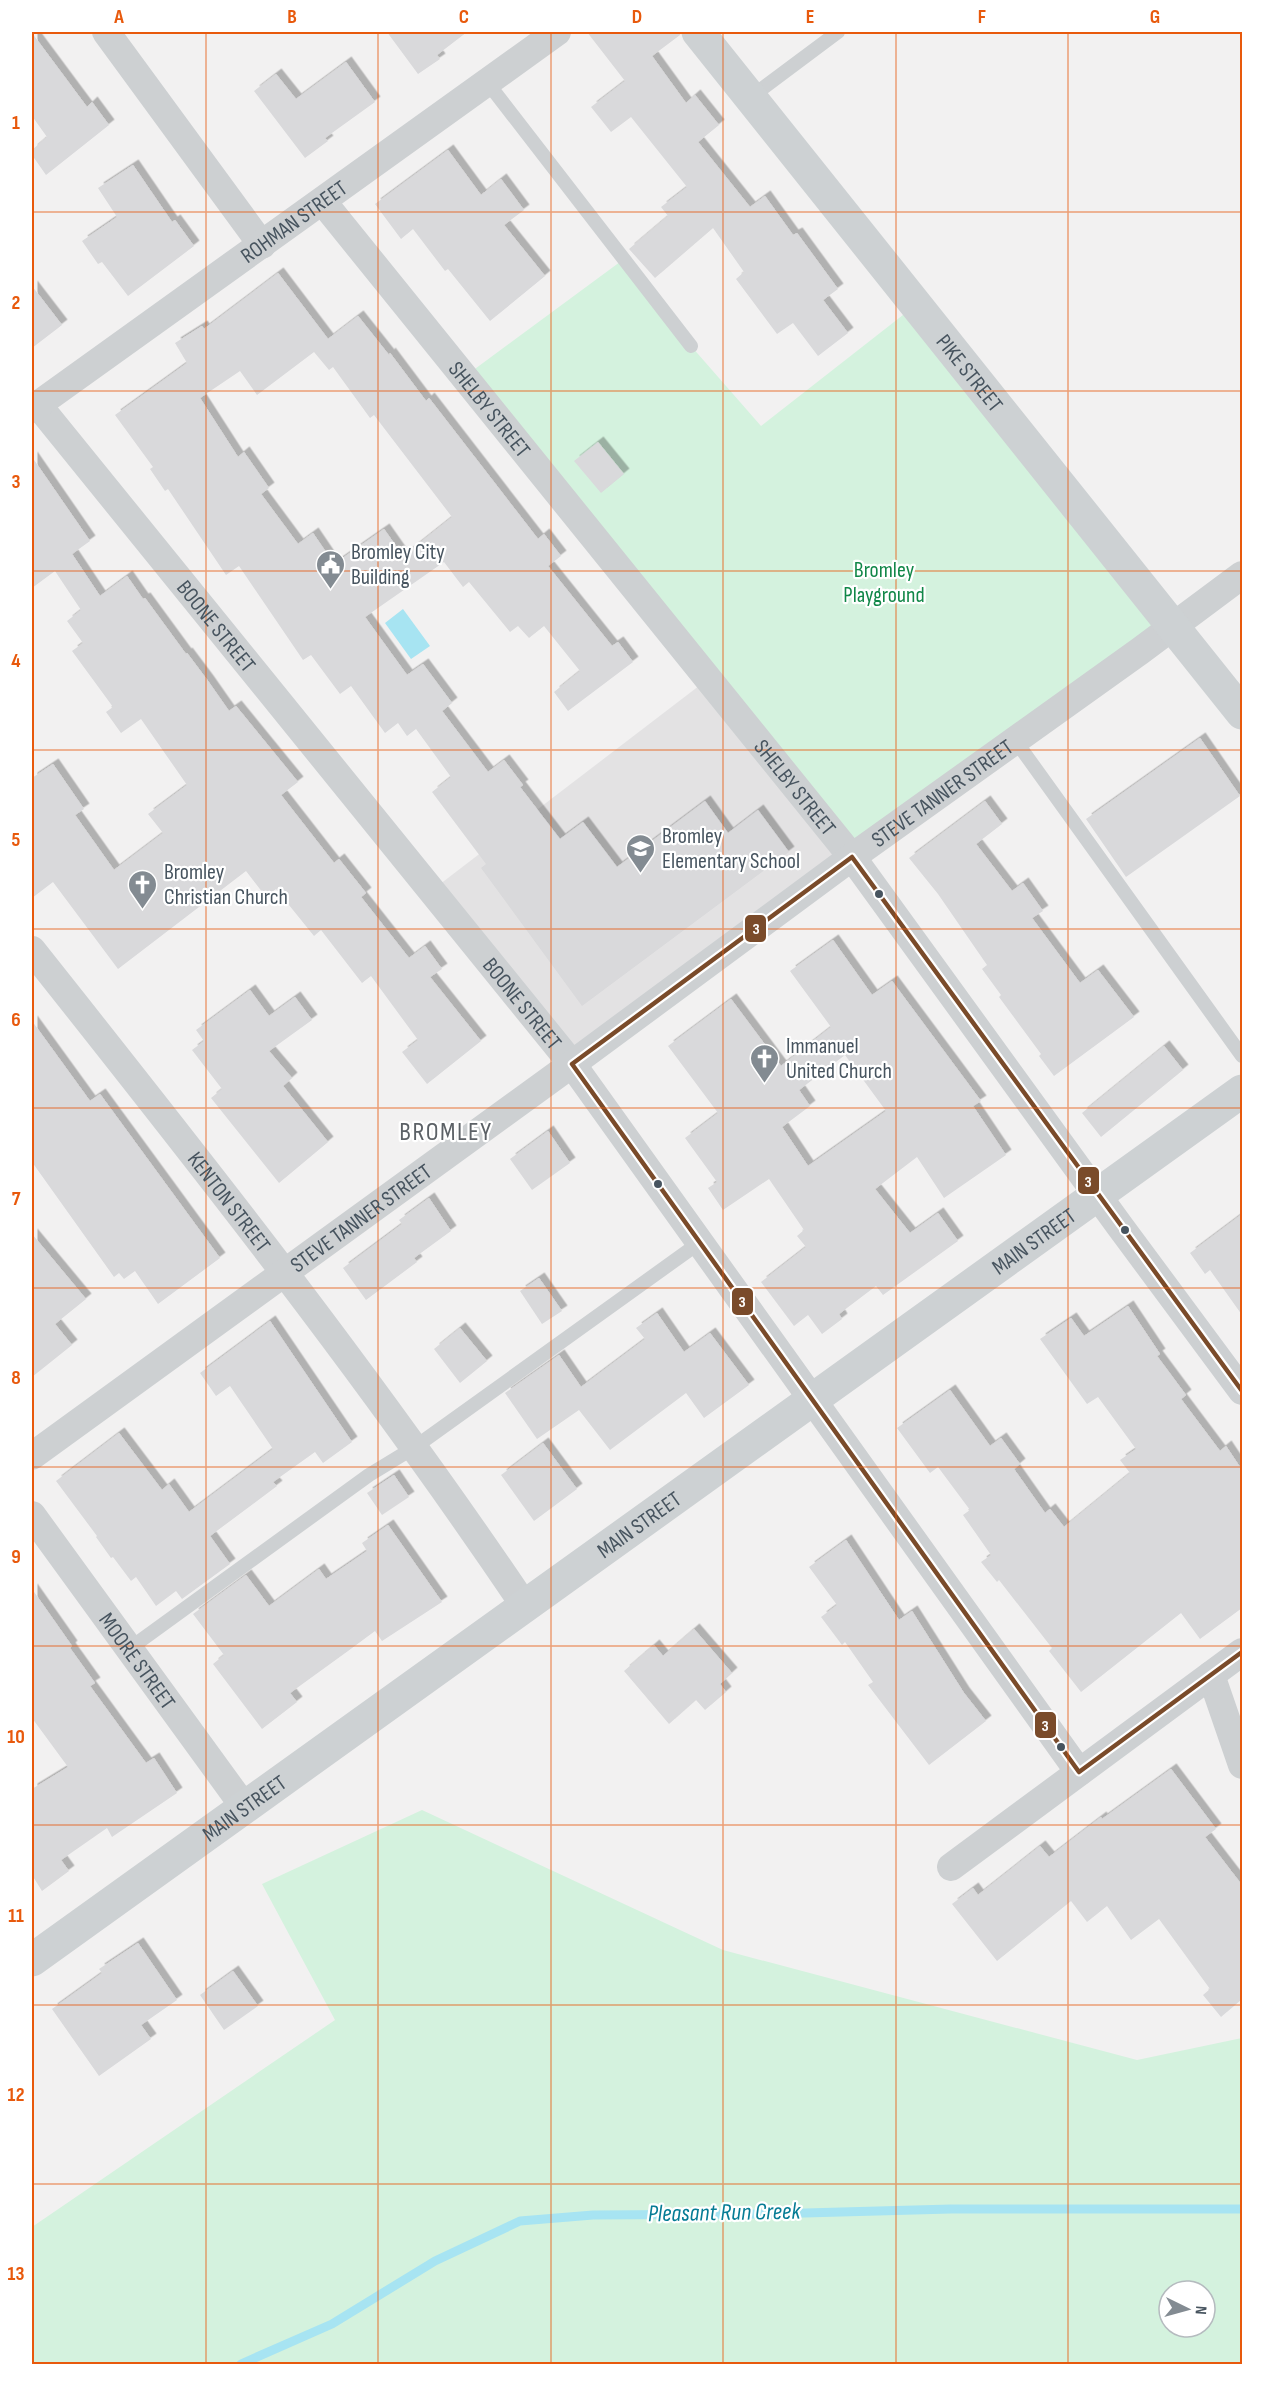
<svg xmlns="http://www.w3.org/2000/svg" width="1274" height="2396" font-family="'Sofia Sans Condensed',sans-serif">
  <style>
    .education { fill: #e3e2e3 }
    .green { fill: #d4f2de; fill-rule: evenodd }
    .water { fill: #a7e4f2 }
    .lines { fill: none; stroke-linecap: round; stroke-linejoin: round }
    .stream { stroke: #a7e4f2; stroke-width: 9 }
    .building { fill: #d9d9db; fill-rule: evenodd; filter: url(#shadow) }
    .lane { stroke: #cdd0d2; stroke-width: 14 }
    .street { stroke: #cdd0d2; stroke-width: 28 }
    .secondary { stroke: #cdd1d3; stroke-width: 33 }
    .bus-1-casing { stroke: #fff; stroke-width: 9 }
    .bus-1 { stroke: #7a4b2a; stroke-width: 4.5 }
    .grid { fill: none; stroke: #e8590c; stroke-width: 1.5; stroke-opacity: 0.55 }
    .bus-dot { fill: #47545f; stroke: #fff; stroke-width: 2 }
    .labels { text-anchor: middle; stroke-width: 4.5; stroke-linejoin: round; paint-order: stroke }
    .street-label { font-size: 22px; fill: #47545f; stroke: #fff }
    .poi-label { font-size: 22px; fill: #47545f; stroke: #fff; text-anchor: start }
    .park-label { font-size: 22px; fill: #118748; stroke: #fff }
    .water-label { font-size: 24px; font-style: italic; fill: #067c95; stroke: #fff }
    .quarter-label { font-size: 26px; letter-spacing: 1.5px; fill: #5c6166; stroke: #fff }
    .line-badge { stroke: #fff; stroke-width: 2 }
    .badge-label { font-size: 16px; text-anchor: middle; font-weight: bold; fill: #fff }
    .neatline { fill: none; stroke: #e8590c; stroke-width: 2 }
    .grid-label { font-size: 20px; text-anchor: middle; font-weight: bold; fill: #e8590c }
  </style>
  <defs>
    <filter id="shadow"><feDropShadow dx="5.5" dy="-5.5" stdDeviation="0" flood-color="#0004"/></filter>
  </defs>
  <rect width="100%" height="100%" fill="#f2f1f1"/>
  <path class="education" d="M708,679L852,857L572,1064L431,891Z"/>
  <g class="green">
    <path d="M624,259L691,346L761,426L917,304L1174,627L852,857L464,377Z"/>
    <path d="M422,1810L723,1950L1137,2060L1242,2038V2364H32V2227L335,2020L262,1884ZM1169,2291H1205V2327H1169Z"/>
  </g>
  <path class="water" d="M403,609L430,646L411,659L385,623Z"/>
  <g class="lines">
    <path class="stream" d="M241,2364L332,2324L435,2261L520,2221L593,2215L768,2214L951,2209H1242"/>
  </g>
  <g class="building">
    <path d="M387,32H467L437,55L440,59L418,74Z"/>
    <path d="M587,32H680V35L652,56L686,103L695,95L719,125L698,142L750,207L765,196L793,235L797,233L838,289L823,300L848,333L818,356L793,323L777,334L736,279L744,272L713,228L655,278L629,249L668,216L661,207L687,187L631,117L611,132L591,107L625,81Z"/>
    <path d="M32,33L87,107L92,102L109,125L46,175L32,155V150L47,137L32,116Z"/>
    <path d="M346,62L375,102L325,138L328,141L305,158L254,91L276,74L296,99Z"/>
    <path d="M448,150L481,195L501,179L524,210L504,225L545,276L490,321L448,269L445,271L413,229L401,239L375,204Z"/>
    <path d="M133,165L172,222L175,220L194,246L128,296L102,262L98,264L82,241L117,217L98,188Z"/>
    <path d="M278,273L328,339L358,316L389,355L390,353L426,401L429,398L538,539L544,534L561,556L548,566L612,646L618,642L633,662L568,711L554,692L580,671L544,626L529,638L518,626L510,632L469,582L463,587L444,562L365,617L407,675L423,664L452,703L442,711L488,772L504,760L523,785L520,787L560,839L583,822L617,867L705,801L728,833L758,810L789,852L582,1006L481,868L486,864L432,792L451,777L416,729L407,736L398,723L385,733L351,686L340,694L311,655L303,660L239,566L226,575L168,489L165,491L150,469L153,467L115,415L187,363L175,343L202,326L204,329ZM314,352L329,370L333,367L370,418L374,415L452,517L403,556L384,529L334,564L313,533L298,544L261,494L269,488L244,452L238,457L200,398L240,371L257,395Z"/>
    <path d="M32,286L62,325L32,348Z"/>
    <path d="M598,442L624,474L601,493L574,461Z"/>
    <path d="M32,457L90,541L72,554L100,596L127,576L143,599L145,598L186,654L187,653L208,681L229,711L236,706L298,782L281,795L334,863L339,859L366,893L361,897L409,958L425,946L442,969L430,977L481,1041L427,1084L402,1052L418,1040L371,976L362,983L321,930L314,936L276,889L266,897L246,871L118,969L53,882L32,898V778L53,764L84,809L75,815L114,870L163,833L148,814L187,785L141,719L121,733L106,712L113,707L72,651L83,643L67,621L81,610L55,571L32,588Z"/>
    <path d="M1200,738L1240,796L1126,877L1086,819Z"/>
    <path d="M985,801L1002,824L976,844L1012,891L1023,883L1043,911L1032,918L1080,983L1098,970L1134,1017L1054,1076L1039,1056L1041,1054L999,997L1001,995L982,969L987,965L938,894L909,858Z"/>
    <path d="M833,940L872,995L892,981L981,1101L973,1106L1006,1155L944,1198L917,1157L875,1189L910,1233L938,1213L958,1241L883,1295L876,1286L839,1314L842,1319L822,1334L808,1315L794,1326L761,1282L806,1247L797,1236L804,1230L769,1179L723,1210L708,1188L717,1182L685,1138L718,1113L668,1046L731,999L781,1066L831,1027L790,971ZM845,1055L886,1111L808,1166L782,1127L810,1106L799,1090Z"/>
    <path d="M250,990L269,1016L295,997L312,1020L269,1051L292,1078L283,1086L328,1142L279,1183L211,1098L222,1089L192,1050L204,1041L196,1030Z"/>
    <path d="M32,1021L90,1101L100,1094L220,1258L158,1304L135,1271L124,1279L119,1273L114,1277L32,1162Z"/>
    <path d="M1164,1046L1183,1070L1101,1137L1082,1113Z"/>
    <path d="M548,1131L570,1163L532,1190L510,1159Z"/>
    <path d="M429,1198L451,1231L414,1258L417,1262L366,1300L343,1268L402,1224L399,1220Z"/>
    <path d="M1242,1214V1315L1210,1270L1205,1274L1190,1253Z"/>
    <path d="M32,1234L86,1299L55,1324L72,1345L32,1377Z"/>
    <path d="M539,1278L562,1311L542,1324L520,1291Z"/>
    <path d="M1128,1306L1160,1354L1157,1356L1186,1395L1181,1399L1220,1451L1226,1446L1242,1470V1608L1200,1639L1181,1613L1081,1692L1049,1651L1052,1648L999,1580L997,1582L981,1562L991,1555L963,1515L970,1510L938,1467L930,1473L897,1428L950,1390L990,1446L1001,1438L1020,1464L1014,1469L1045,1513L1050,1509L1064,1527L1130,1473L1120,1460L1136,1449L1098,1397L1087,1404L1040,1339L1071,1318L1084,1336Z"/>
    <path d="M657,1313L684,1352L710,1333L749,1385L704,1418L686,1393L610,1450L579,1410L537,1439L505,1393L559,1355L581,1387L645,1339L636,1328Z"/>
    <path d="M270,1321L352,1442L323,1463L315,1452L273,1482L277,1486L210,1536L230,1564L182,1599L176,1591L156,1606L136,1577L131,1581L113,1557L111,1558L96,1537L97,1536L56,1481L119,1433L162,1490L169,1484L189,1512L273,1449L230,1386L216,1396L200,1373Z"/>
    <path d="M460,1328L487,1361L460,1383L434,1349Z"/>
    <path d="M543,1443L577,1489L534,1521L501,1475Z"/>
    <path d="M394,1475L409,1497L382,1515L367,1493Z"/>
    <path d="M388,1525L442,1602L382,1641L375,1631L348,1651L290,1693L297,1702L262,1729L213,1664L224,1655L193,1614L246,1575L269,1606L319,1569L326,1579L367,1551L362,1543Z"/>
    <path d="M846,1540L899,1620L912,1611L964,1693L986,1721L929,1765L868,1685L873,1682L845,1642L842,1645L821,1617L837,1605L809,1567Z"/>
    <path d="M32,1589L72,1646L70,1648L95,1683L90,1686L146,1763L154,1758L177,1793L112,1837L107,1828L61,1860L69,1871L42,1891L32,1875V1789L68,1767L32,1718Z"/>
    <path d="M694,1629L732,1673L720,1684L726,1692L705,1710L696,1700L669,1724L624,1671L654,1645L663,1656Z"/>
    <path d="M1171,1769L1216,1829L1205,1837L1242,1885V1999L1221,2017L1203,1995L1210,1989L1159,1919L1131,1940L1107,1906L1087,1922L1071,1901L997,1961L952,1904L973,1888L978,1895L1040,1846L1049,1857L1101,1817L1102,1819Z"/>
    <path d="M138,1943L177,2000L141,2025L151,2039L99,2076L52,2009L102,1973L99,1969Z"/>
    <path d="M233,1971L258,2006L224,2030L200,1995Z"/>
  </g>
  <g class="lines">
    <g class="lane">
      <path d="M487,82L691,346"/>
      <path d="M751,97L838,32"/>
      <path d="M1015,740L1242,1056"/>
      <path d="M129,1649L369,1475L415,1447L699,1243"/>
    </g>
    <g class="street">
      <path d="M106,32L262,245"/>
      <path id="s1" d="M323,202L852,857L1119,1225L1242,1391"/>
      <path id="s2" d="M38,405L572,1064L1079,1772"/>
      <path id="s3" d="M32,409L557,32"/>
      <path id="s4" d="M32,950C202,1164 371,1378 524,1605"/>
      <path id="s5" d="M32,1456L572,1064L852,857L1140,651L1242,575"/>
      <path id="s6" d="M32,1515L245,1808"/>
      <path d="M1211,1675L1242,1765"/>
      <path d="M951,1867L1242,1652"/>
    </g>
    <g class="secondary">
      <path id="s7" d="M698,32L1242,713"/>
      <path id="s8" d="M32,1960L1242,1091"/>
    </g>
    <defs>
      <path id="bus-1" d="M1242,1391L852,857L572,1064L1079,1772L1242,1652"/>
    </defs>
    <use href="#bus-1" class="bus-1-casing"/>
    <use href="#bus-1" class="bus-1"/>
  </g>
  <path class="grid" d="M206,32V2364M378,32V2364M551,32V2364M723,32V2364M896,32V2364M1068,32V2364M32,212H1242M32,391H1242M32,571H1242M32,750H1242M32,929H1242M32,1108H1242M32,1288H1242M32,1467H1242M32,1646H1242M32,1825H1242M32,2005H1242M32,2184H1242"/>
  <defs>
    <symbol id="civic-pin" viewBox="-11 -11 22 30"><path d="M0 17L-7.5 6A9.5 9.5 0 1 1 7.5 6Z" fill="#838b92" stroke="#fff"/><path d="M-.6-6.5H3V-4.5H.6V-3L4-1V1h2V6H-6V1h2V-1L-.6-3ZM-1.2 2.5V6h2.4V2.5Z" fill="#fff"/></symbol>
    <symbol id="school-pin" viewBox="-11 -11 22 30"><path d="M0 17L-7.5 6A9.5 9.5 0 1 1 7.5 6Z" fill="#838b92" stroke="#fff"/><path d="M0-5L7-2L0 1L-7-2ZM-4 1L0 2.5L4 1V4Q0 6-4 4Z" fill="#fff"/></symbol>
    <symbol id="church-pin" viewBox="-11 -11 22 30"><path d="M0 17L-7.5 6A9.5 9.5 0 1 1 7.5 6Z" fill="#838b92" stroke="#fff"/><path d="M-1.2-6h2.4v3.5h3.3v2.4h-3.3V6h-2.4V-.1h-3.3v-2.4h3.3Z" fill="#fff"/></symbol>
  </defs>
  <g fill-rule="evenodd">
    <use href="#civic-pin" x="314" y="548" width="33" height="45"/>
    <use href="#school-pin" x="624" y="832" width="33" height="45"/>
    <use href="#church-pin" x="126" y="868" width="33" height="45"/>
    <use href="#church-pin" x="748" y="1042" width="33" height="45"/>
  </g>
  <g class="bus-dot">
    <circle cx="879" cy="894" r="5"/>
    <circle cx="658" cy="1184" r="5"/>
    <circle cx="1125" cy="1230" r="5"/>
    <circle cx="1061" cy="1747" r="5"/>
  </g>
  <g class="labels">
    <g class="street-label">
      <text dy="8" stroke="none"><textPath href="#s3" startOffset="322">ROHMAN STREET</textPath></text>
      <text dy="8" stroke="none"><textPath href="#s7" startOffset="436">PIKE STREET</textPath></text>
      <text dy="8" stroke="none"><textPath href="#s1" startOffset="266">SHELBY STREET</textPath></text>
      <text dy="8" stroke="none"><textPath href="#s2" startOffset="284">BOONE STREET</textPath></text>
      <text dy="8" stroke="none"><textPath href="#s1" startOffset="752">SHELBY STREET</textPath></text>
      <text dy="8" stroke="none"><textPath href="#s5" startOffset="1126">STEVE TANNER STREET</textPath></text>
      <text dy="8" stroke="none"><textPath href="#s2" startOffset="770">BOONE STREET</textPath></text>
      <text dy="8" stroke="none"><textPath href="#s4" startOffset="320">KENTON STREET</textPath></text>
      <text dy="8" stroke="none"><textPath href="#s5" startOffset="406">STEVE TANNER STREET</textPath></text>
      <text dy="8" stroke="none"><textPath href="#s8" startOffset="1233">MAIN STREET</textPath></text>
      <text dy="8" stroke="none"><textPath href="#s8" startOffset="747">MAIN STREET</textPath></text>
      <text dy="8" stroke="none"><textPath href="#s6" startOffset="180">MOORE STREET</textPath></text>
      <text dy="8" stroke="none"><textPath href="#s8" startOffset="261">MAIN STREET</textPath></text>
    </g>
    <g class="poi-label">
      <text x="351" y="559">Bromley City<tspan x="351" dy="25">Building</tspan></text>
      <text x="662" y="843">Bromley<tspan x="662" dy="25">Elementary School</tspan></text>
      <text x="164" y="879">Bromley<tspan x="164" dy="25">Christian Church</tspan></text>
      <text x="786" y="1053">Immanuel<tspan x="786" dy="25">United Church</tspan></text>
    </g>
    <g class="park-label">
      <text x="884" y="577">Bromley<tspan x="884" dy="25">Playground</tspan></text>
    </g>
    <g class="water-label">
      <text transform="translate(724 2212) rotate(-1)" y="8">Pleasant Run Creek</text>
    </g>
    <g class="quarter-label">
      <text x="446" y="1140">BROMLEY</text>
    </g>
  </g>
  <g class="line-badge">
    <rect x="744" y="914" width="23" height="29" rx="6" fill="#7a4b2a"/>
    <rect x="1077" y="1166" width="23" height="29" rx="6" fill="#7a4b2a"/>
    <rect x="731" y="1287" width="23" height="29" rx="6" fill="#7a4b2a"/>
    <rect x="1034" y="1711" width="23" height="28" rx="6" fill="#7a4b2a"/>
  </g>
  <g class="badge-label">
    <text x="756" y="934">3</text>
    <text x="1088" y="1187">3</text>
    <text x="742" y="1307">3</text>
    <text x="1045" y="1731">3</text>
  </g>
  <rect width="1274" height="2396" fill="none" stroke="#ffffff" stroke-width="66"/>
  <g transform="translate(1187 2309) rotate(95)"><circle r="28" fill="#ffffff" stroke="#b5bbbf" stroke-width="1.5"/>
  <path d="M0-4.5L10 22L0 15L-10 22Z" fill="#838b92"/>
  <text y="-9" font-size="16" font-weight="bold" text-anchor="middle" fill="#47545f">N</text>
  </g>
  <rect x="33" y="33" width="1208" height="2330" class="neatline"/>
  <g class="grid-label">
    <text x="119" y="23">A</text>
    <text x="292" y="23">B</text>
    <text x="464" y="23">C</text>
    <text x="637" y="23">D</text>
    <text x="810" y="23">E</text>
    <text x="982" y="23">F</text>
    <text x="1155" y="23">G</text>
    <text x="16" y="129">1</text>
    <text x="16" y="309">2</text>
    <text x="16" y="488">3</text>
    <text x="16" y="667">4</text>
    <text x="16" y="846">5</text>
    <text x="16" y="1026">6</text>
    <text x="16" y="1205">7</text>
    <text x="16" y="1384">8</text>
    <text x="16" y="1563">9</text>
    <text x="16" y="1743">10</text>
    <text x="16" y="1922">11</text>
    <text x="16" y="2101">12</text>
    <text x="16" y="2280">13</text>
  </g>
</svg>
